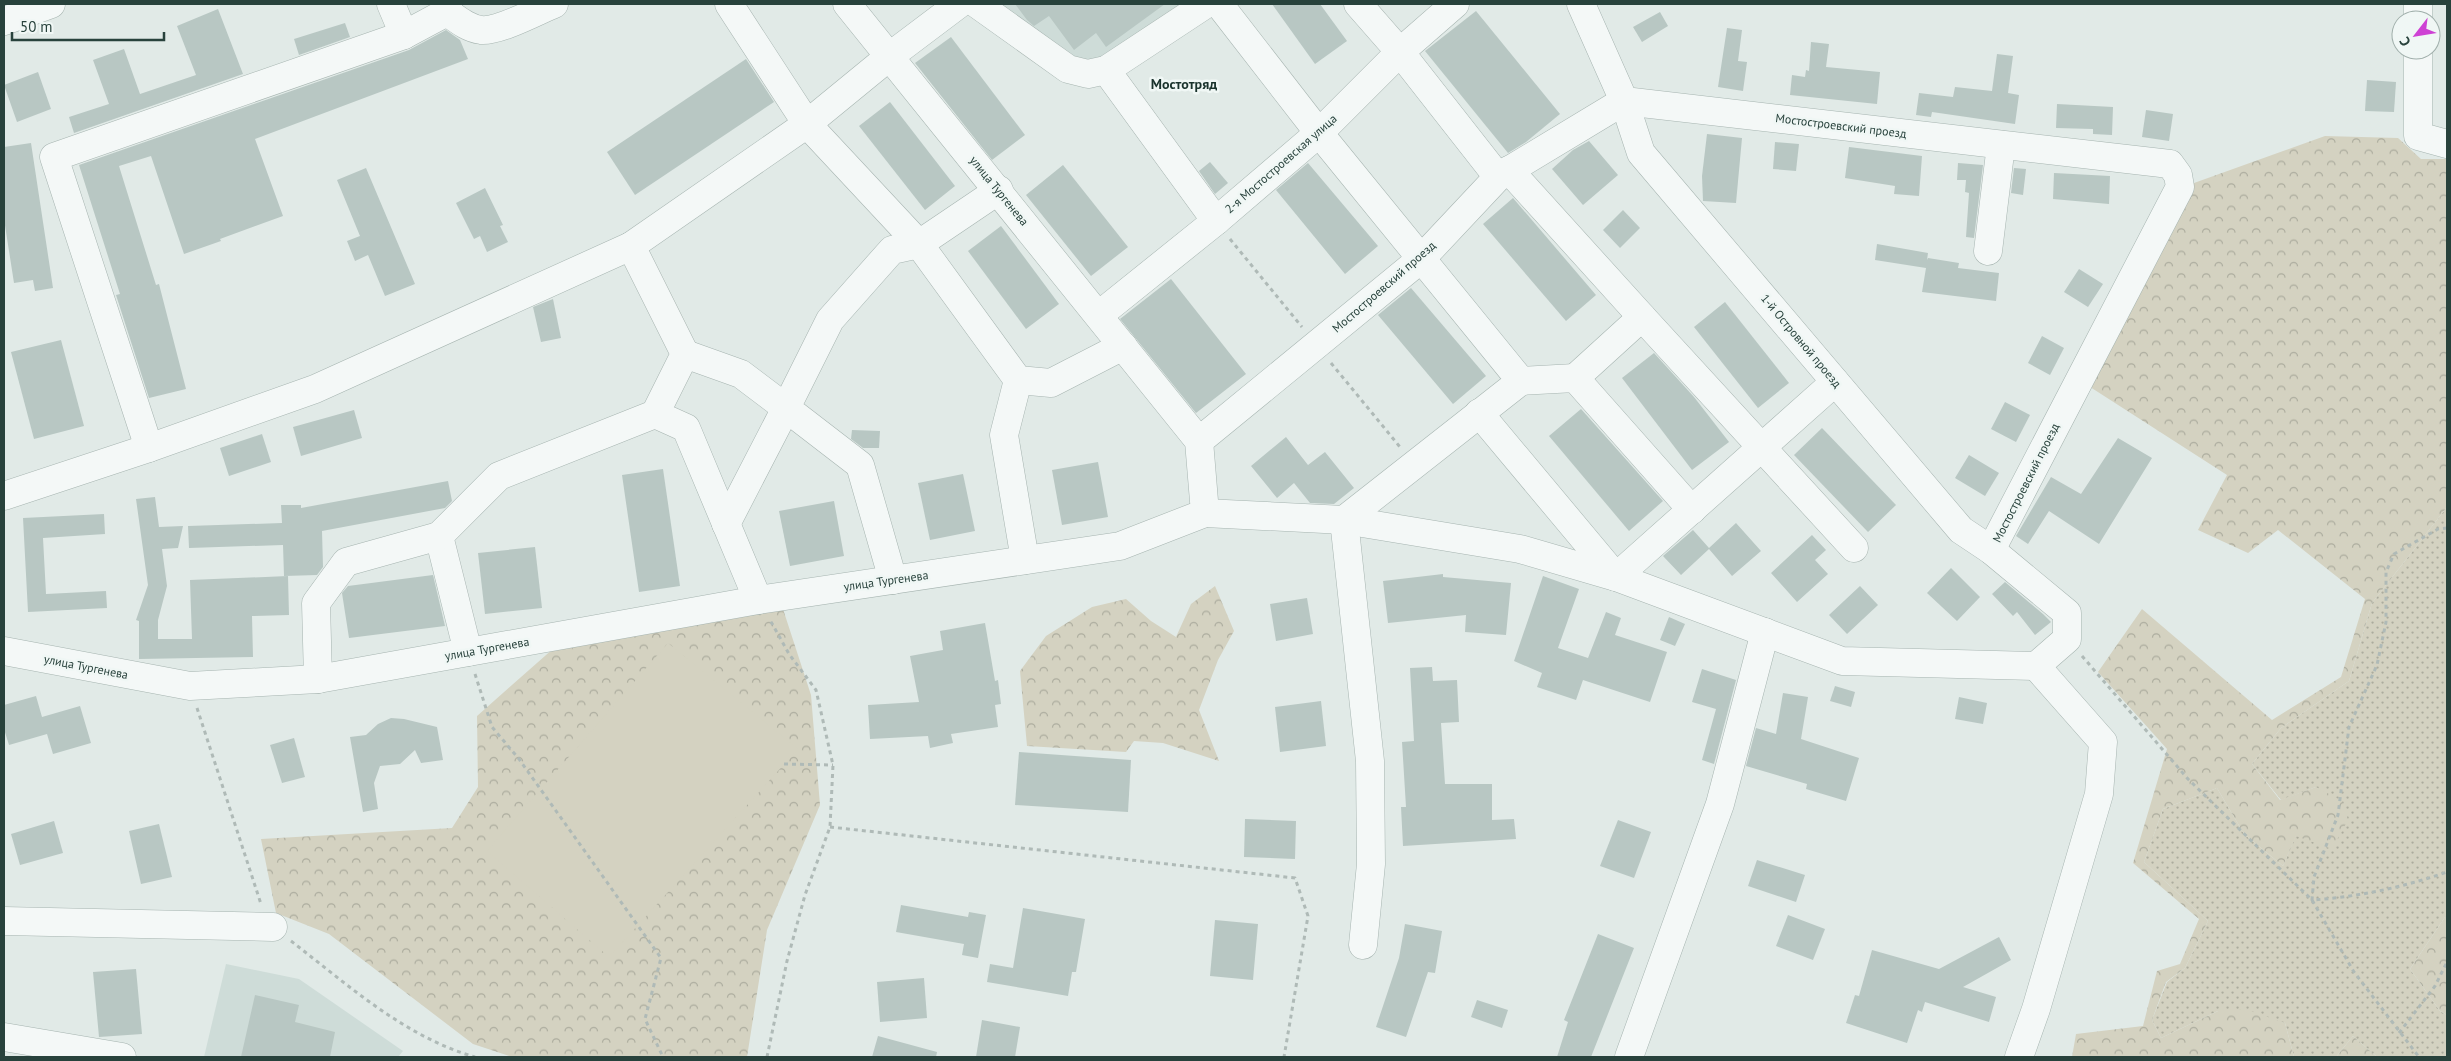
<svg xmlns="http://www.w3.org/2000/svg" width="2451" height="1061" font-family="'PT Sans',sans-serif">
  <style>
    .built { fill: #cedcd8 }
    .grass { fill: url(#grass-dots) }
    .forest { fill: url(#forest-crowns) }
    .pitch { fill: #d4d2c1 }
    .building { fill: #b8c7c3 }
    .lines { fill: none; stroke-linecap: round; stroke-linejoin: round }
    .minor-casing { stroke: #a6b4b0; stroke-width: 29 }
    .path { stroke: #afbab7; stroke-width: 3; stroke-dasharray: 4 4; stroke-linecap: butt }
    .minor { stroke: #f4f8f7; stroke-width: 28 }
    .labels { text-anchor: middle; stroke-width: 5; stroke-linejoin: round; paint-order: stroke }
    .street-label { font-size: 12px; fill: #28423c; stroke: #f0f7f5 }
    .neighbourhood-label { font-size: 14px; font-weight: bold; fill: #1a332d; stroke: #f0f7f5 }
  </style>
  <defs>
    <pattern id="grass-dots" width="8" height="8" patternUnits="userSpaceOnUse" patternTransform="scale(1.25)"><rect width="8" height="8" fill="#d4d2c1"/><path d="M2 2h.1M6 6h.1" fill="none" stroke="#acac9e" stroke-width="1.8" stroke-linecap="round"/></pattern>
    <pattern id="forest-crowns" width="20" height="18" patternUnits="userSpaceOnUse" patternTransform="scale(1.25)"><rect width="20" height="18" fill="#d4d2c1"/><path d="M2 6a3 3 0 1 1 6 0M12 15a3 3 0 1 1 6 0" fill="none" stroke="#acac9e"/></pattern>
  </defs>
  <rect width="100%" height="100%" fill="#e1eae7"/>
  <g class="built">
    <path d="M978,4H1206L1088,74Z"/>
    <path d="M226,964L299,979L403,1051L398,1057H204Z"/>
  </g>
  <path class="grass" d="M2447,507V914L2410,969L2440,1011L2447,1015V1057H2377L2353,1036L2336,1057H2294L2285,1023L2218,1011L2161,1038L2152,1020L2167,982L2185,968L2208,921L2144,862L2163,809L2217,788L2244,834L2283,866L2316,787L2281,800L2252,764L2281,728L2349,681L2372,603Z"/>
  <g class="forest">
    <path d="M2325,136L2398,138L2421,159H2447V507L2372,603L2349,681L2281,728L2252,764L2280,800L2316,787L2342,801L2348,820L2332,849L2296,836L2283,866L2244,834L2217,788L2163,809L2144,862L2208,921L2185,968L2166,982L2152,1020L2161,1038L2218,1011L2245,1009L2285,1023L2294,1057H2072L2076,1034L2143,1026L2157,971L2180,964L2199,919L2133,863L2167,749L2098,672L2142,609L2272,720L2341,677L2365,599L2278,530L2248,553L2198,530L2227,475L2087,385L2194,183Z"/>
    <path d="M1215,586L1234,631L1218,660L1199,710L1219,761L1163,743L1134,741L1126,752L1027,746L1020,671L1046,636L1092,607L1126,599L1151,621L1176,637L1191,604Z"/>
    <path d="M782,606L811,695L820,805L767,930L747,1057H512L473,1044L329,934L276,913L261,839L452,828L478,787L477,716L554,648Z"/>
    <path d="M2447,914V1015L2440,1011L2410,969Z"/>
    <path d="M2353,1036L2377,1057H2336Z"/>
  </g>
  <path class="pitch" d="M668,643L798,749L609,957L487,851Z"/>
  <g class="building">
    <path d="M1015,4H1165L1106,47L1096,33L1074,50L1049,16L1034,26L1027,20Z"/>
    <path d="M1272,4H1320L1347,41L1315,64Z"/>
    <path d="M218,9L243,74L74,133L69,117L109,104L93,60L124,49L140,94L196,75L177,26Z"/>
    <path d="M1476,11L1560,114L1526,142L1508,153L1425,51Z"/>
    <path d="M1660,12L1668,26L1642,42L1633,27Z"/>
    <path d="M345,23L350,37L299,55L294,39Z"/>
    <path d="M1727,28L1742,30L1738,61L1747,62L1743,91L1718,87Z"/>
    <path d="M446,30L460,40L468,59L255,139L283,216L220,239L221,241L184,254L151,156L119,166L156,285L159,284L186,389L149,398L116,295L120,294L79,165L409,50Z"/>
    <path d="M951,37L1025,135L992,160L915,63Z"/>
    <path d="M1811,42L1829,44L1826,67L1880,72L1877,104L1790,95L1792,75L1805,77L1806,70L1809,71Z"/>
    <path d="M1997,54L2013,56L2008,93L2019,95L2015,124L1932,112L1931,117L1916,115L1919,93L1953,97L1955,87L1992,91Z"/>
    <path d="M746,59L774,102L635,195L607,152Z"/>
    <path d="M38,72L51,109L17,122L4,85Z"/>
    <path d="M2367,80L2396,82L2394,112L2365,111Z"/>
    <path d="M890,102L955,186L925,210L859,126Z"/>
    <path d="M2057,104L2113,107L2112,135L2093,134V129L2056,128Z"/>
    <path d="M2146,110L2173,114L2169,141L2142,137Z"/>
    <path d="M1707,134L1742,138L1736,203L1703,201L1702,176Z"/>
    <path d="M1589,141L1618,175L1583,205L1552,169L1573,150Z"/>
    <path d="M1775,142L1799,144L1796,171L1773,169Z"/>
    <path d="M31,143L53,288L35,291L33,280L14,283L4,219V147Z"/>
    <path d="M1849,147L1922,156L1919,196L1894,194L1895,186L1845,178Z"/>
    <path d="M1210,162L1228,183L1215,194L1199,171Z"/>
    <path d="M1308,163L1378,246L1345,274L1276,190Z"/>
    <path d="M1958,163L1983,165L1974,238L1966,237L1969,193L1965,192L1966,180H1957Z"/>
    <path d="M1063,165L1128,247L1091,276L1026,195Z"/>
    <path d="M366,168L415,284L385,296L368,255L355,261L347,241L360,236L337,180Z"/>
    <path d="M2014,168L2026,169L2023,195L2011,193Z"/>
    <path d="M2054,173L2110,176L2109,204L2053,199Z"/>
    <path d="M485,188L503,225L500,226L508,242L487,252L480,236L474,239L456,203Z"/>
    <path d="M1513,198L1596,295L1566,321L1483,224Z"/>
    <path d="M1623,210L1640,228L1620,248L1603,230Z"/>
    <path d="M1001,226L1059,304L1026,329L968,251Z"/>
    <path d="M1877,244L1928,253L1927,260L1928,258L1959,263L1958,268L1999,273L1996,301L1922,292L1926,268L1875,260Z"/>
    <path d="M2079,269L2103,284L2088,307L2064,292Z"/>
    <path d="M1171,279L1246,374L1196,413L1120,319Z"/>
    <path d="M1411,288L1486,376L1453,404L1378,315Z"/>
    <path d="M553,299L561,338L541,342L533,307Z"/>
    <path d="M1725,302L1789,383L1758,408L1694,327Z"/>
    <path d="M2042,336L2064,348L2050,375L2028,363Z"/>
    <path d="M61,340L84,426L34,439L11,352Z"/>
    <path d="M1654,353L1694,397L1729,442L1692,470L1622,378Z"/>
    <path d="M2005,402L2030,415L2016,442L1991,429Z"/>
    <path d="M1581,409L1663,501L1629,531L1549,436Z"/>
    <path d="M354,410L362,438L301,456L293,427Z"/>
    <path d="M1822,428L1896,505L1868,532L1794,455Z"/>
    <path d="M852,430L880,431L879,448H863L851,439Z"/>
    <path d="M262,434L271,462L229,476L220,448Z"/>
    <path d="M1286,437L1308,465L1325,452L1354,488L1334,504L1310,503L1294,483L1277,498L1251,466Z"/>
    <path d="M2118,438L2152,458L2099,544L2049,511L2028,544L2016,536L2051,477L2081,494Z"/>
    <path d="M1969,455L1999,473L1985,496L1955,478Z"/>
    <path d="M1098,462L1108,517L1062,525L1052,470Z"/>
    <path d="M663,469L680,586L639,592L622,475Z"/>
    <path d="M963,474L975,531L930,540L918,483Z"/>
    <path d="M448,481L452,501L445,508L322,531L323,567L317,575L284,576L283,545L189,548L188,526L282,523L281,505H301V508Z"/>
    <path d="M155,497L159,527L183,526L178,548L162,549L167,586L158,620V639H192L190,580L288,576L289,615L252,616L253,657L139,659V621L136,620L148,585L136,499Z"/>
    <path d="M834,501L844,556L790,566L779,511Z"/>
    <path d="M104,514L105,534L43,538L46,594L106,591L107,608L28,612L23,518Z"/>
    <path d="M1736,523L1761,551L1732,576L1709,549L1681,575L1663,556L1693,530L1709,548Z"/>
    <path d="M1812,535L1826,550L1815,560L1828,574L1797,602L1771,573Z"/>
    <path d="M535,547L542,608L485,614L478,553Z"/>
    <path d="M1951,568L1980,597L1957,621L1927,593Z"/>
    <path d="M1443,574V577L1511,583L1506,635L1465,632L1466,615L1388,623L1383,581Z"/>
    <path d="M433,575L445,626L349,638L342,593L348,586Z"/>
    <path d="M1543,576L1579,589L1558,648L1588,658L1606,612L1621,618L1615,635L1667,652L1650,702L1583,680L1576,700L1537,687L1542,673L1514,661Z"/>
    <path d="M2005,582L2043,614L2051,622L2035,635L2017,612L2013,616L1992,594Z"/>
    <path d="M1860,586L1878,605L1847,634L1829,615Z"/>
    <path d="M1307,598L1313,634L1276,641L1270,604Z"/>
    <path d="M1669,617L1685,624L1675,646L1660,640Z"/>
    <path d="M985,623L995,681L998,680L1001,704L995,705L998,727L951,734L953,743L930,748L928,736L870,739L868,705L919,702L910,656L943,650L940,631Z"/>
    <path d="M1432,667L1433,681L1457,680L1459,722L1441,723L1445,784H1492V820L1514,819L1516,839L1403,846L1401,807H1406L1402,742L1414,741L1410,668Z"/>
    <path d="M1702,669L1736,680L1714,764L1702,760L1716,709L1692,702Z"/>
    <path d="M1835,686L1855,692L1851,707L1830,701Z"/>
    <path d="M1783,693L1808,697L1801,739L1859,758L1846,801L1806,789L1807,784L1746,766L1756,728L1776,734Z"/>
    <path d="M36,696L42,717L80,706L91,743L53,754L47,734L9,745L4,729V705Z"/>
    <path d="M1959,697L1987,703L1983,724L1955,719Z"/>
    <path d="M1321,701L1326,746L1280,752L1275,707Z"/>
    <path d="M391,718L404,719L437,727L443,760L421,763L415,750L400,764L380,766L374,783L378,809L363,812L350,737L366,735L378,724Z"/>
    <path d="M294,738L305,777L282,783L270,745Z"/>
    <path d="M1019,752L1131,760L1128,812L1015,805Z"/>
    <path d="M1245,819L1296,821L1295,859L1244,857Z"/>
    <path d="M1618,820L1651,832L1634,878L1600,866Z"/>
    <path d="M54,821L63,853L20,865L11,834Z"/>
    <path d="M159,824L172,877L141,884L129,831Z"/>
    <path d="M1757,860L1805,875L1796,902L1748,886Z"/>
    <path d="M901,905L968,917L969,912L986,915L978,958L962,955L964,944L896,932Z"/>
    <path d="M1023,908L1085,919L1076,972H1072L1068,996L987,982L990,964L1013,968Z"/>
    <path d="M1788,915L1825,929L1813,960L1776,946Z"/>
    <path d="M1215,920L1258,924L1253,980L1210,976Z"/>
    <path d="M1405,924L1442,931L1435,973L1428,972L1406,1037L1376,1027L1399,958Z"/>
    <path d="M1598,934L1634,948L1591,1057H1557L1568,1022L1564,1020Z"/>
    <path d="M1999,937L2011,960L1963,987L1996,997L1989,1022L1925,1002L1922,1012L1918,1010L1907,1043L1846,1023L1855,995L1859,996L1872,950L1939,969Z"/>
    <path d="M136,969L142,1034L99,1037L93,972Z"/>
    <path d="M924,978L927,1018L880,1022L877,982Z"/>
    <path d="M255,995L299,1005L295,1022L335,1032L330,1057H241Z"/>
    <path d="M1477,1000L1508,1010L1502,1028L1471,1017Z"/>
    <path d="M982,1020L1020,1027L1015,1057H976Z"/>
    <path d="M878,1036L937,1052L936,1057H872Z"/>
  </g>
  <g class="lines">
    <defs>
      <g id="minor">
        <path d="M391,4L404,35"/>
        <path d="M729,4L807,124L919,244L1018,380L1051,383L1123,346"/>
        <path d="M977,4L1068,69L1088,74L1106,70L1206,4"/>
        <path d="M1219,4L1319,133L1521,381L1344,520L1370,761L1371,864L1363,945"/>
        <path d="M1358,4L1400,52L1498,177"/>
        <path d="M447,12C457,19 467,28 481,30C498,32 537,11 554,4"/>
        <path d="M2418,20V4"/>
        <path d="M4,21L51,4"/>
        <path d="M2418,50V136L2447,144"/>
        <path d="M1106,70L1216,221"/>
        <path d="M1509,170L1642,317"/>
        <path d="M1988,251L2001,145"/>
        <path d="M1099,315L1216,221L1319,133L1400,52L1455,4"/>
        <path d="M685,354L741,374L786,408L726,524"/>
        <path d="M1575,378L1642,317L1854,548"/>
        <path d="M1018,380L1004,435L1025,560"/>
        <path d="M1521,381L1575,378L1692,510"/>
        <path d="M1479,413L1616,577L1835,382"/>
        <path d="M655,414L686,428L758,600"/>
        <path d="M1199,441L1421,259L1498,177L1624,101L2170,164L2178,175L2180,187L1991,550"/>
        <path d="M149,448L54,157L404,35L447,12L448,4"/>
        <path d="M4,496L149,448L315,389L631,246L807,124L890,56L959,4"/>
        <path d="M1205,513L1344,520L1520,549L1616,577L1842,661L2036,666L2067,639V613L1991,550L1961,530L1641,153L1624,101L1581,4"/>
        <path d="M893,580L860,465L786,408L830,320L892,250L919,244L999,190"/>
        <path d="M4,651L190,686L318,679L758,600L1120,546L1205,513L1199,441L847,4"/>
        <path d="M468,652L439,536L499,476L655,414L685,354L631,246"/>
        <path d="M318,679L316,603L346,562L439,536"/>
        <path d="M4,921L273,927"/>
        <path d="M4,1037L122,1057"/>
        <path d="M1629,1057L1720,804L1765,632"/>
        <path d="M2019,1057L2036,1009L2099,794L2103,742L2036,666"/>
      </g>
    </defs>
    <use href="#minor" class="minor-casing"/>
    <g class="path">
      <path d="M1230,239L1302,327"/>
      <path d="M1331,363L1400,447"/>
      <path d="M2447,528L2438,529L2394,554L2386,572V622L2377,665L2349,727L2338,815L2314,877L2312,900C2358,897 2404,887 2447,872"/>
      <path d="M2082,656L2188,779L2312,900L2354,972L2419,1057"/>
      <path d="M475,674L492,727L519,759L661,958L645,1019L663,1057"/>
      <path d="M197,708L261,904"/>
      <path d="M784,764L833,765"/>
      <path d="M830,827L1295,878L1308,916L1284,1057"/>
      <path d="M291,941C348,985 405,1037 475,1057"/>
      <path d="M2399,1033L2435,986L2447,962"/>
      <path d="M767,1057L787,961L805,895L830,827L833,765L816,690L789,654L770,620"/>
    </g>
    <use href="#minor" class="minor"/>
  </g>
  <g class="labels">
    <g class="street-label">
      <text transform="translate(1841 126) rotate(7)" y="4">Мостостроевский проезд</text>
      <text transform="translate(1281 164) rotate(-41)" y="4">2-я Мостостроевская улица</text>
      <text transform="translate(999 191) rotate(51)" y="4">улица Тургенева</text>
      <text transform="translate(1384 287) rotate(-41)" y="4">Мостостроевский проезд</text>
      <text transform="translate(1801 341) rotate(50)" y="4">1-й Островной проезд</text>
      <text transform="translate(2026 483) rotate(-63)" y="4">Мостостроевский проезд</text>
      <text transform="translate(886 581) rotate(-8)" y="4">улица Тургенева</text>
      <text transform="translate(487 649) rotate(-10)" y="4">улица Тургенева</text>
      <text transform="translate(86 667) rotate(11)" y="4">улица Тургенева</text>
    </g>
    <g class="neighbourhood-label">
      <text x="1184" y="89">Мостотряд</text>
    </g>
  </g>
  <rect width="2451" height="1061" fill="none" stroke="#28423c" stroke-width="10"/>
  <g transform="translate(2416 35) rotate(239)"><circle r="24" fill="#f0f7f5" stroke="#a0afab"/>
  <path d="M0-4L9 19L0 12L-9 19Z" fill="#ce41d4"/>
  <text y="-8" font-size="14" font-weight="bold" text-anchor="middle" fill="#28423c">С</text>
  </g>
  <path d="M12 32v8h152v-8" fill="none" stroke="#28423c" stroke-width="2.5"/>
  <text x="20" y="32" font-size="15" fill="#28423c" stroke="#f0f7f5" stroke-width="4" paint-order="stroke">50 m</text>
</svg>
